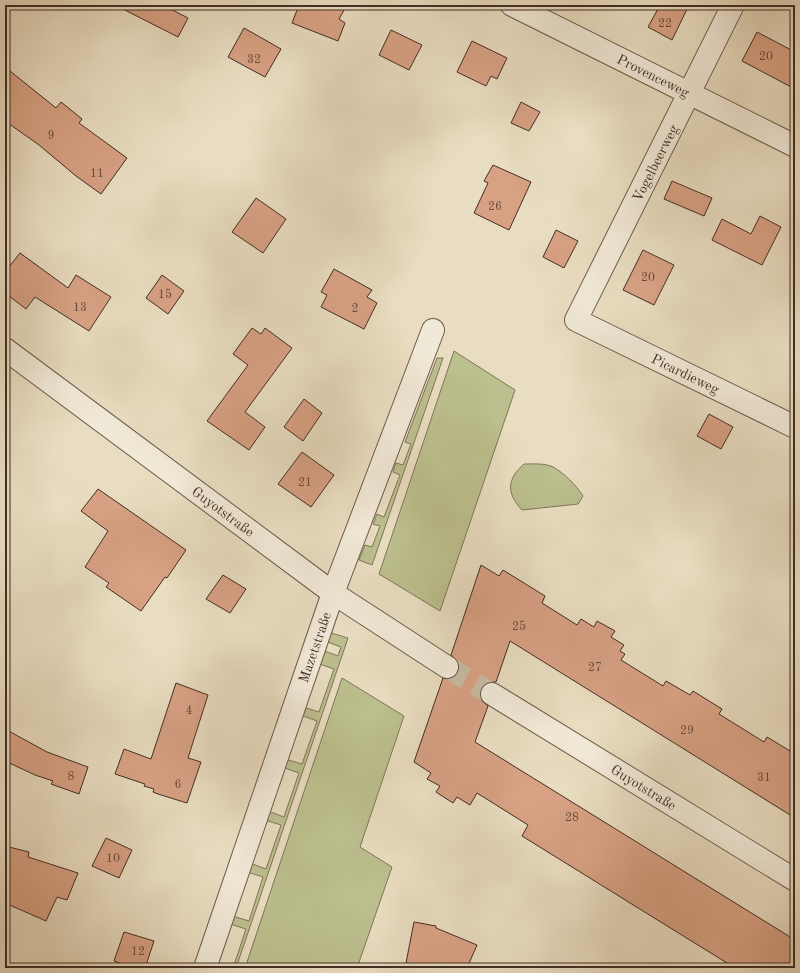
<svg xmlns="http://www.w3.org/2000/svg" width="800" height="973" font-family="'Old Standard TT',serif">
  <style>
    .green { fill: #bcbf8e; stroke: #7e7659 }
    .building { fill: #d8a184; stroke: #412e24 }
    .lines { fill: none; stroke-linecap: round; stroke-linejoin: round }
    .minor-tunnel { stroke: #c7baa2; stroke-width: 22; stroke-dasharray: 22 11; stroke-linecap: butt }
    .minor-casing { stroke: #6b5a4b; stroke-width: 24 }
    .minor { stroke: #f1e9d7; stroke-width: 22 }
    .labels { text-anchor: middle; stroke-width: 3; stroke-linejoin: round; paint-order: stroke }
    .number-label { font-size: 12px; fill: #674b3c }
    .street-label { font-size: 14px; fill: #412e24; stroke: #f1e9d7 }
  </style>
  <rect width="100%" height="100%" fill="#e9ddc1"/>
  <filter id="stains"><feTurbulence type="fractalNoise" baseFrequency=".005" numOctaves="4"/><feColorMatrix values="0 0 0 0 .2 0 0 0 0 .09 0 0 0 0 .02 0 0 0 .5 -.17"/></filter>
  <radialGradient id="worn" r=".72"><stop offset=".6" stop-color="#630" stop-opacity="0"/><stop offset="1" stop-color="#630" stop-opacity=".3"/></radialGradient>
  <g class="green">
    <path d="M454,351L515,390L440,611L379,574Z"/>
    <path d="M437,358H443L372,565L359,560L365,545L372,547L380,526L373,524L377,514L384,517L400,475L393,472L396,463L403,465L411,444L405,442Z"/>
    <path d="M524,464C533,464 545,463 553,467C564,473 576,485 583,496L578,504L522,510C506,493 507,479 524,464Z"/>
    <path d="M328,632L348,638L236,968H233L246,929L230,924L232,916L249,921L263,877L247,872L250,863L266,869L281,825L265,820L268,811L284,817L299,773L282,767L285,759L302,764L317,721L300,715L303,707L319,712L334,669L317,663L322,650L338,656L341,647L325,641Z"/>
    <path d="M342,678L404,716L360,847L392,867L357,968H245Z"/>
  </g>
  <g class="building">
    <path d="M115,5H163L188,18L178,37Z"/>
    <path d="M299,5H347L339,19L345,23L338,41L292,23Z"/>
    <path d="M660,5H689L672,40L648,27Z"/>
    <path d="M244,28L281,49L265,77L228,57Z"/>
    <path d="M391,30L422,45L409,70L379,55Z"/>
    <path d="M757,32L795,52V89L742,61Z"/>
    <path d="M472,41L507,58L497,79L491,76L486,86L457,72Z"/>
    <path d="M5,67L56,108L61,102L82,119L79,123L127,158L101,194L76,176L39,145L5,121Z"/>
    <path d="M521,102L540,112L529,131L511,123Z"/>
    <path d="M493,165L531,182L509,230L474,213L488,183L484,181Z"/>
    <path d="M672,181L712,198L704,216L664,199Z"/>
    <path d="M256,198L286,219L263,253L232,232Z"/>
    <path d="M760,216L781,227L762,265L712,240L722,219L751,234Z"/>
    <path d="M556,230L578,241L564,268L543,257Z"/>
    <path d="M643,250L674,265L654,305L623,290Z"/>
    <path d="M20,253L68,288L76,275L111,297L89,331L35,297L26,309L5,293V272Z"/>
    <path d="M334,269L372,290L367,297L377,303L364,329L321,307L327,295L321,292Z"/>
    <path d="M162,275L184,291L168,314L146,298Z"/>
    <path d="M252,328L261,334L265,328L292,348L245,412L265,427L249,450L207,421L248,365L233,354Z"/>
    <path d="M304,399L322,413L303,441L284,427Z"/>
    <path d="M709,414L733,427L721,449L697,436Z"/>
    <path d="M302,452L334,475L311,507L278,484Z"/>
    <path d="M98,489L186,550L167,578L165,577L141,611L106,587L109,583L85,567L108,531L81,511Z"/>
    <path d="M481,565L499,576L503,570L545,596L542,603L577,625L581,619L594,627L597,621L615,631L611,637L624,645L620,651L625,654L621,660L663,686L666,681L690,695L693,691L722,709L719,714L764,742L767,737L795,754V818L510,641L496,682H492L486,683L482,687L480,693L481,700L488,706L475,742L795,940V968H735L522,836L528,825L477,793L470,805L457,797L453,803L436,792L440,786L427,779L431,773L414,762L443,678L447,679L452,678L458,673L459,668L458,662L451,655Z"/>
    <path d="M223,575L246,589L230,613L206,599Z"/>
    <path d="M176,683L208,695L188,758L201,762L187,803L158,794L153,792L154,789L144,786L145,784L115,774L124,749L151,759Z"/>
    <path d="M5,729L47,752L88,767L79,794L51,784L53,781L35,775L5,761Z"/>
    <path d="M106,838L132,850L119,878L92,866Z"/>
    <path d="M5,846L29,852L28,857L78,873L67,900L57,897L46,921L5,903Z"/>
    <path d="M414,922L436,926V928L477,945L467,968H405Z"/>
    <path d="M124,932L154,941L145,968H134L114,961Z"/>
  </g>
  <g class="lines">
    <path class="minor-tunnel" d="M447,667L492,694"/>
    <defs>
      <g id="minor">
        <path id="s1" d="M512,5L795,146"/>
        <path id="s2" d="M733,5L576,320L795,427"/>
        <path id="s3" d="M5,349L333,593L447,667"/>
        <path id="s4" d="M492,694L795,880"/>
        <path id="s5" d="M205,968L333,593L433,330"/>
      </g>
    </defs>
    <use href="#minor" class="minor-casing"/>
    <use href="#minor" class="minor"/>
  </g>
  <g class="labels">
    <g class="number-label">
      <text x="665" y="27">22</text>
      <text x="766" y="60">20</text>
      <text x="254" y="63">32</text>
      <text x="51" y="139">9</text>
      <text x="97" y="177">11</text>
      <text x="495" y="210">26</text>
      <text x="648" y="281">20</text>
      <text x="165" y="298">15</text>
      <text x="80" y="311">13</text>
      <text x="355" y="312">2</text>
      <text x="305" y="486">21</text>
      <text x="519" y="630">25</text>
      <text x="595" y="671">27</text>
      <text x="189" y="714">4</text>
      <text x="687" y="734">29</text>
      <text x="71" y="780">8</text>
      <text x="764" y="781">31</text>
      <text x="178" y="788">6</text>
      <text x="572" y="821">28</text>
      <text x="113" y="862">10</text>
      <text x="138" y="955">12</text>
    </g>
    <g class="street-label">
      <text dy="5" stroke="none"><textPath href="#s1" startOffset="158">Provenceweg</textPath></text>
      <text transform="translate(655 163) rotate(-63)" y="5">Vogelbeerweg</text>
      <text dy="5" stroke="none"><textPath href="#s2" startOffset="474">Picardieweg</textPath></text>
      <text dy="5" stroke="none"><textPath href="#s3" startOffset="272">Guyotstraße</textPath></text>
      <text dy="5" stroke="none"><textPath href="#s5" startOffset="339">Mazetstraße</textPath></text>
      <text dy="5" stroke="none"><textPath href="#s4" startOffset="178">Guyotstraße</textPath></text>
    </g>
  </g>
  <rect width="800" height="973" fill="none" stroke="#e9ddc1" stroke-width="20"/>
  <rect x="6" y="6" width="788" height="961" fill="none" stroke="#412e24" stroke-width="2"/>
  <rect x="10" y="10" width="780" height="953" fill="none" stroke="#412e24"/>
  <rect width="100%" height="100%" filter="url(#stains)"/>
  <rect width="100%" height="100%" fill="url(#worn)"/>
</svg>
